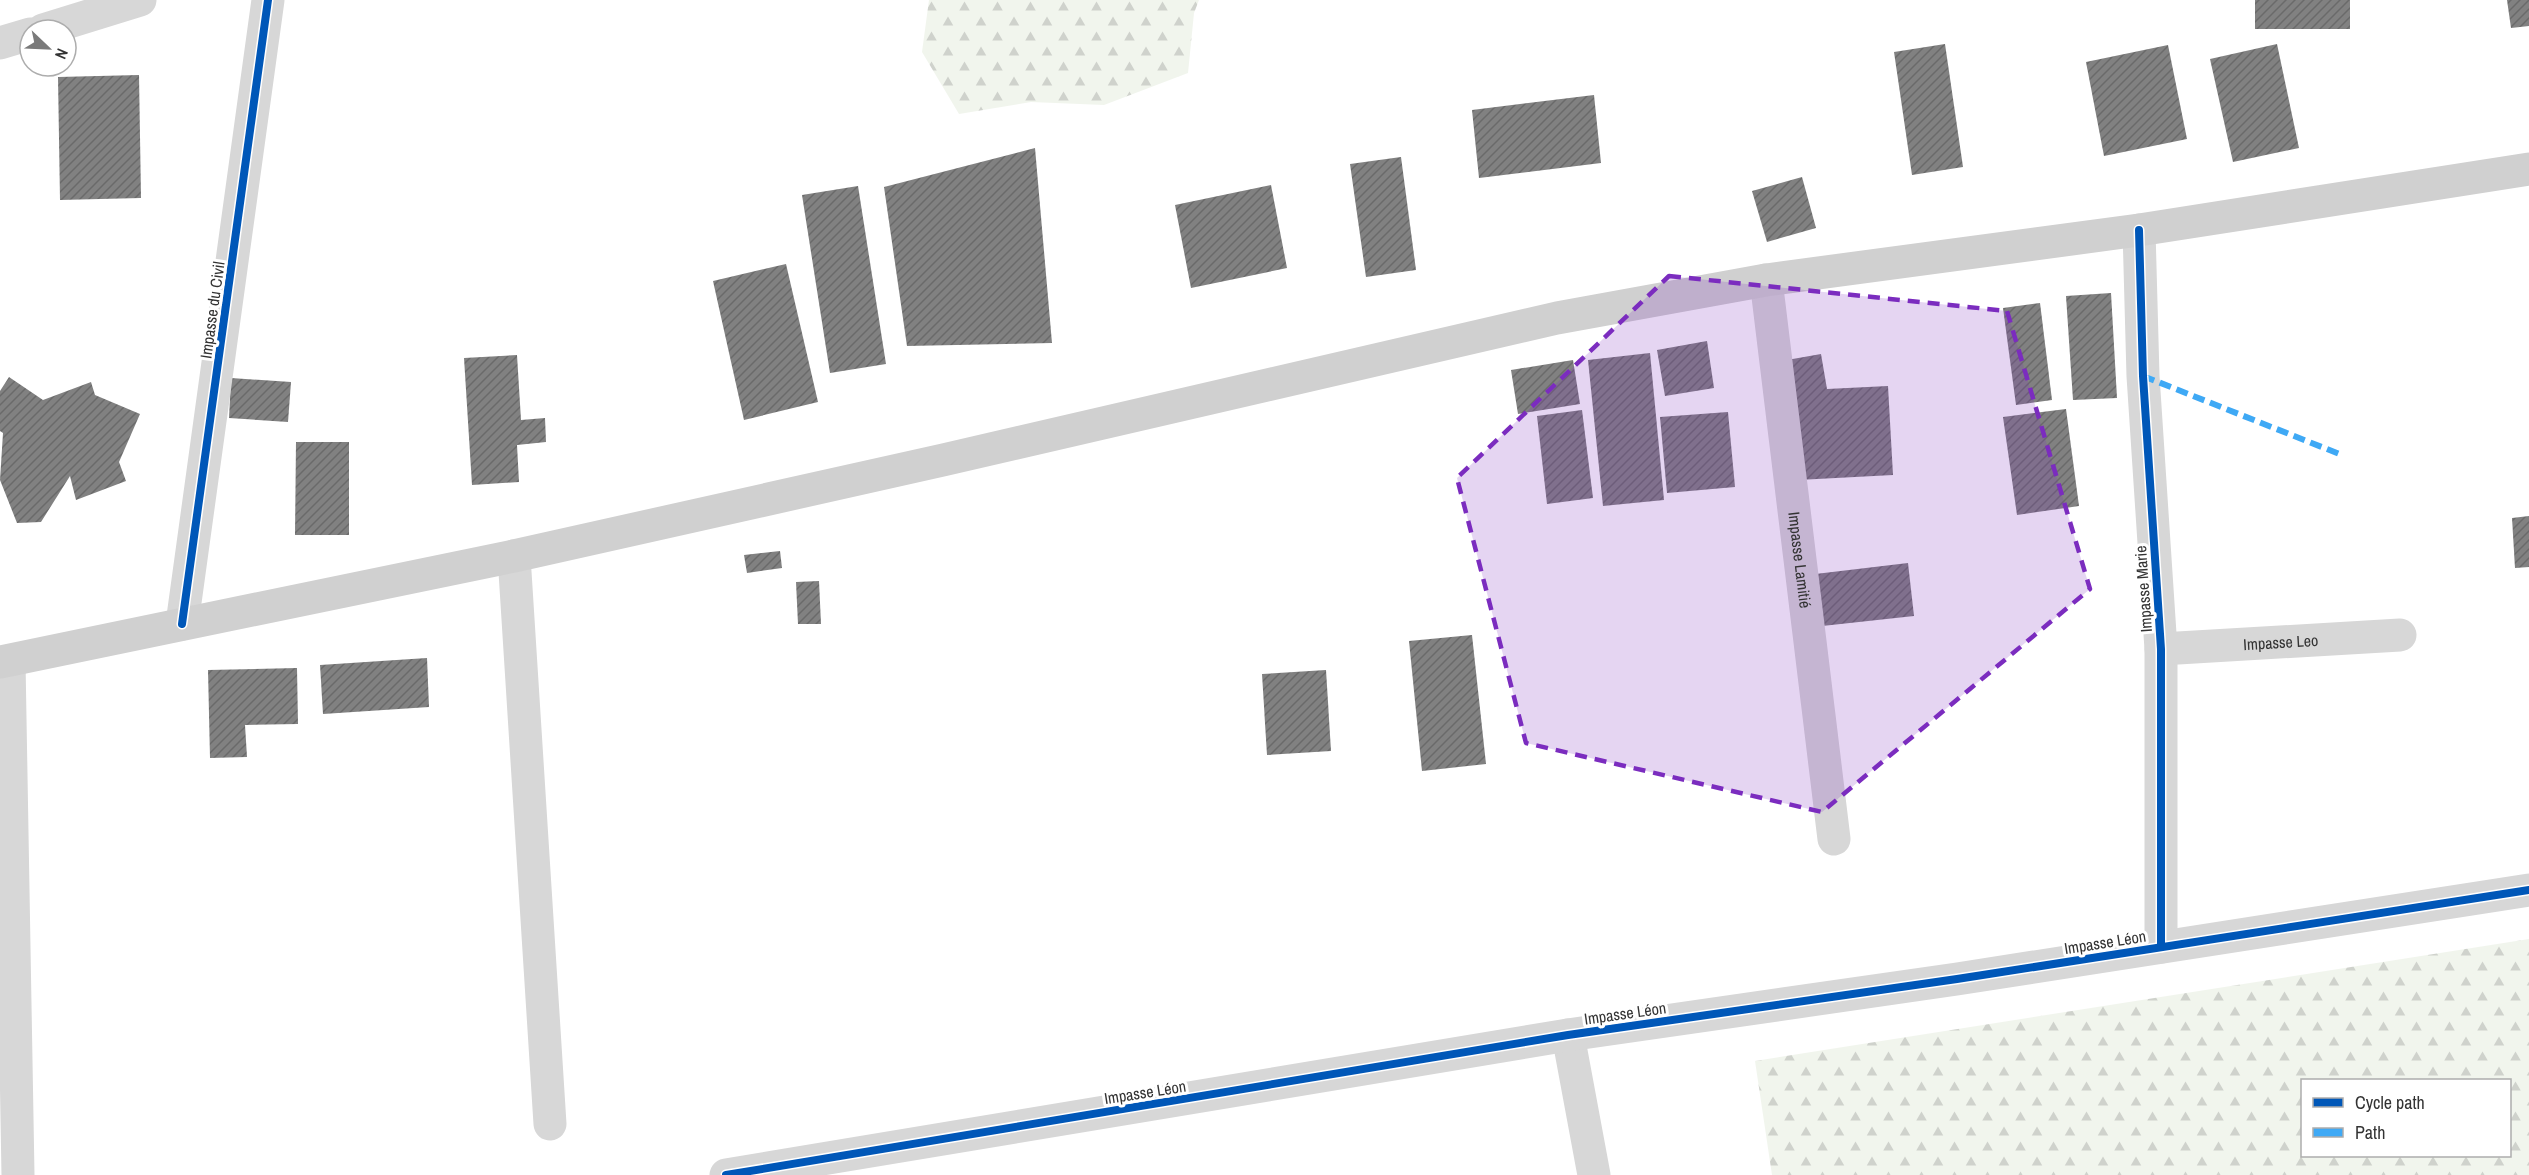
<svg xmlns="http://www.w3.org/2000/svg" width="2529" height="1175" font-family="'Archivo Narrow',sans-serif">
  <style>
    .forest { fill: url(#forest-firs); fill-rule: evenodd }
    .building { fill: url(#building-hatch) }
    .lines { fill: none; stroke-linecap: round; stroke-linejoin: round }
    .minor { stroke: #d7d7d7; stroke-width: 33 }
    .secondary { stroke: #d0d0d0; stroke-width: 33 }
    .quiet { stroke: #3fa9f5; stroke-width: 6; stroke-dasharray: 12 6; stroke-linecap: butt }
    .cycleway-casing { stroke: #fff; stroke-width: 11 }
    .cycleway { stroke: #0057b8; stroke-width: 8 }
    .marked { fill: #7b2cbf; fill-opacity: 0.2; stroke: #7b2cbf; stroke-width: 4.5; stroke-dasharray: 12 8; stroke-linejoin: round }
    .labels { text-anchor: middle; stroke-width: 6; stroke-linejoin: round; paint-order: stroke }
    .street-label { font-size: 16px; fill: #333; stroke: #fff }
  </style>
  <defs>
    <pattern id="forest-firs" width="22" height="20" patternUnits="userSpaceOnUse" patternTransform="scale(1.5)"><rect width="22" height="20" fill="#f1f5ed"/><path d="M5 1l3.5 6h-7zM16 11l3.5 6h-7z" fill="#cfd2cc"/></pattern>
    <pattern id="building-hatch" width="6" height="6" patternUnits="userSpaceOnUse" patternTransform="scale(1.5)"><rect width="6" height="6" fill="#818181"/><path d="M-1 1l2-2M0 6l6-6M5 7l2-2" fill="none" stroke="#6a6a6a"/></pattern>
  </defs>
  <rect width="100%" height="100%" fill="#fff"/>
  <g class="forest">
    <path d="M929,0H1199L1194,13L1188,73L1104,105L1031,102L959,114L922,52Z"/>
    <path d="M2529,939V1175H1772L1755,1061ZM2510,1080V1156H2302V1080Z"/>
  </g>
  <g class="building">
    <rect x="2255" y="0" width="95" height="29"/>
    <path d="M2507,0H2529V26L2511,28Z"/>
    <path d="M1945,44L1963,167L1912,175L1894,52Z"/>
    <path d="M2277,44L2299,148L2233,162L2210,59Z"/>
    <path d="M2168,45L2187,139L2104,156L2086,62Z"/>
    <path d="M139,75L141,198L60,200L58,77Z"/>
    <path d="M1594,95L1601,163L1479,178L1472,110Z"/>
    <path d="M1035,148L1052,343L907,346L884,187Z"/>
    <path d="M1401,157L1416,270L1366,277L1350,164Z"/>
    <path d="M1802,177L1816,228L1767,242L1752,191Z"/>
    <path d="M1271,185L1287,268L1191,288L1175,205Z"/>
    <path d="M858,186L886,364L830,373L802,195Z"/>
    <path d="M786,264L818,402L744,420L713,281Z"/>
    <path d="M2111,293L2117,398L2073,400L2066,296Z"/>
    <path d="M2040,303L2052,400L2016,405L2003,308Z"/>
    <path d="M1707,341L1714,388L1665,396L1657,350Z"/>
    <path d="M1650,353L1664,500L1603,506L1588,360Z"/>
    <path d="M1821,354L1827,389L1888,386L1893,475L1798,480L1787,360Z"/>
    <path d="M517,355L521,420L545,418L546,442L517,445L519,482L472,485L464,358Z"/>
    <path d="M1573,360L1580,404L1518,414L1511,370Z"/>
    <path d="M9,377L43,400L91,382L95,395L140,414L119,462L126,481L76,500L70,476L41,522L17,523L0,480L3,433L0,431V391Z"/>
    <path d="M231,378L291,382L288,422L229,418Z"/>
    <path d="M2066,409L2079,506L2017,515L2003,417Z"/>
    <path d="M1582,410L1593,498L1547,504L1537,416Z"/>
    <path d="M1728,412L1735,487L1667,493L1660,417Z"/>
    <path d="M296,442H349V535H295Z"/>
    <path d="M2529,516V567L2515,568L2512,518Z"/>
    <path d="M780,551L782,568L747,573L744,555Z"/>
    <path d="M1908,563L1914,616L1813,627L1807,575Z"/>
    <path d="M819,581L821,624H798L796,582Z"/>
    <path d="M1472,635L1486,764L1422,771L1409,641Z"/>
    <path d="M427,658L429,707L323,714L320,665Z"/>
    <path d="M297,668L298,724L245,725L247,757L210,758L208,670Z"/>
    <path d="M1326,670L1331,751L1267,755L1262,674Z"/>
  </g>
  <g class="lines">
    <g class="minor">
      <path d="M43,30L140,0"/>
      <path d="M0,43L30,34"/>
      <path d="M2139,230L2143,376L2161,649V947"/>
      <path id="s1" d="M1766,280L1834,839"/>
      <path d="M514,556L550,1124"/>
      <path d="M182,624L268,0"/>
      <path id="s2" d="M2161,649L2400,635"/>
      <path d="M9,661L18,1175"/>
      <path d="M1568,1035L1594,1175"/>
      <path d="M726,1175L1568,1035L1957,979L2529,890"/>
    </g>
    <path class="secondary" d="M0,662L514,556L943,460L1557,318L1766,280L2139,230L2529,169"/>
    <path class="quiet" d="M2143,376L2342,455"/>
    <defs>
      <g id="cycleway">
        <path d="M2139,230L2143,376L2161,649V947"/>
        <path d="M182,624L268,0"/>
        <path d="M726,1175L1568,1035L1957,979L2529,890"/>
      </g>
    </defs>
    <use href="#cycleway" class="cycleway-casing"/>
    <use href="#cycleway" class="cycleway"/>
  </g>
  <path class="marked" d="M1669,276L2007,311L2090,589L1822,812L1526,743L1457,478Z"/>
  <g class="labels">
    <g class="street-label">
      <text transform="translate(212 310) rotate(-82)" y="6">Impasse du Civil</text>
      <text dy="6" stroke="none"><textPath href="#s1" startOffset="282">Impasse Lamitié</textPath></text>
      <text transform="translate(2143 589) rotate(-94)" y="6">Impasse Marie</text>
      <text dy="6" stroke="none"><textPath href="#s2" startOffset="120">Impasse Leo</textPath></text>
      <text transform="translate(2105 942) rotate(-9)" y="6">Impasse Léon</text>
      <text transform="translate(1625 1013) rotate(-8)" y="6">Impasse Léon</text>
      <text transform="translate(1145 1092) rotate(-9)" y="6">Impasse Léon</text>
    </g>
  </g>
  <rect x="2301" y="1079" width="210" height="78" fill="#ffffff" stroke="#adadad" stroke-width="1.5"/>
  <rect x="2313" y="1098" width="30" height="9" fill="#0057b8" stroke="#adadad" stroke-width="1.5"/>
  <text x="2355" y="1109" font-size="18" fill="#333333">Cycle path</text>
  <rect x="2313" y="1128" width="30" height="9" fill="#3fa9f5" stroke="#adadad" stroke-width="1.5"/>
  <text x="2355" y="1139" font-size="18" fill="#333333">Path</text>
  <g transform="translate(48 48) rotate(113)"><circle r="28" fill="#ffffff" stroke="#adadad" stroke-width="1.5"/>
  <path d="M0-4.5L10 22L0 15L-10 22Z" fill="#7a7a7a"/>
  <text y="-9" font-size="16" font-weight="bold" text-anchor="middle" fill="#333333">N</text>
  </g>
</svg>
